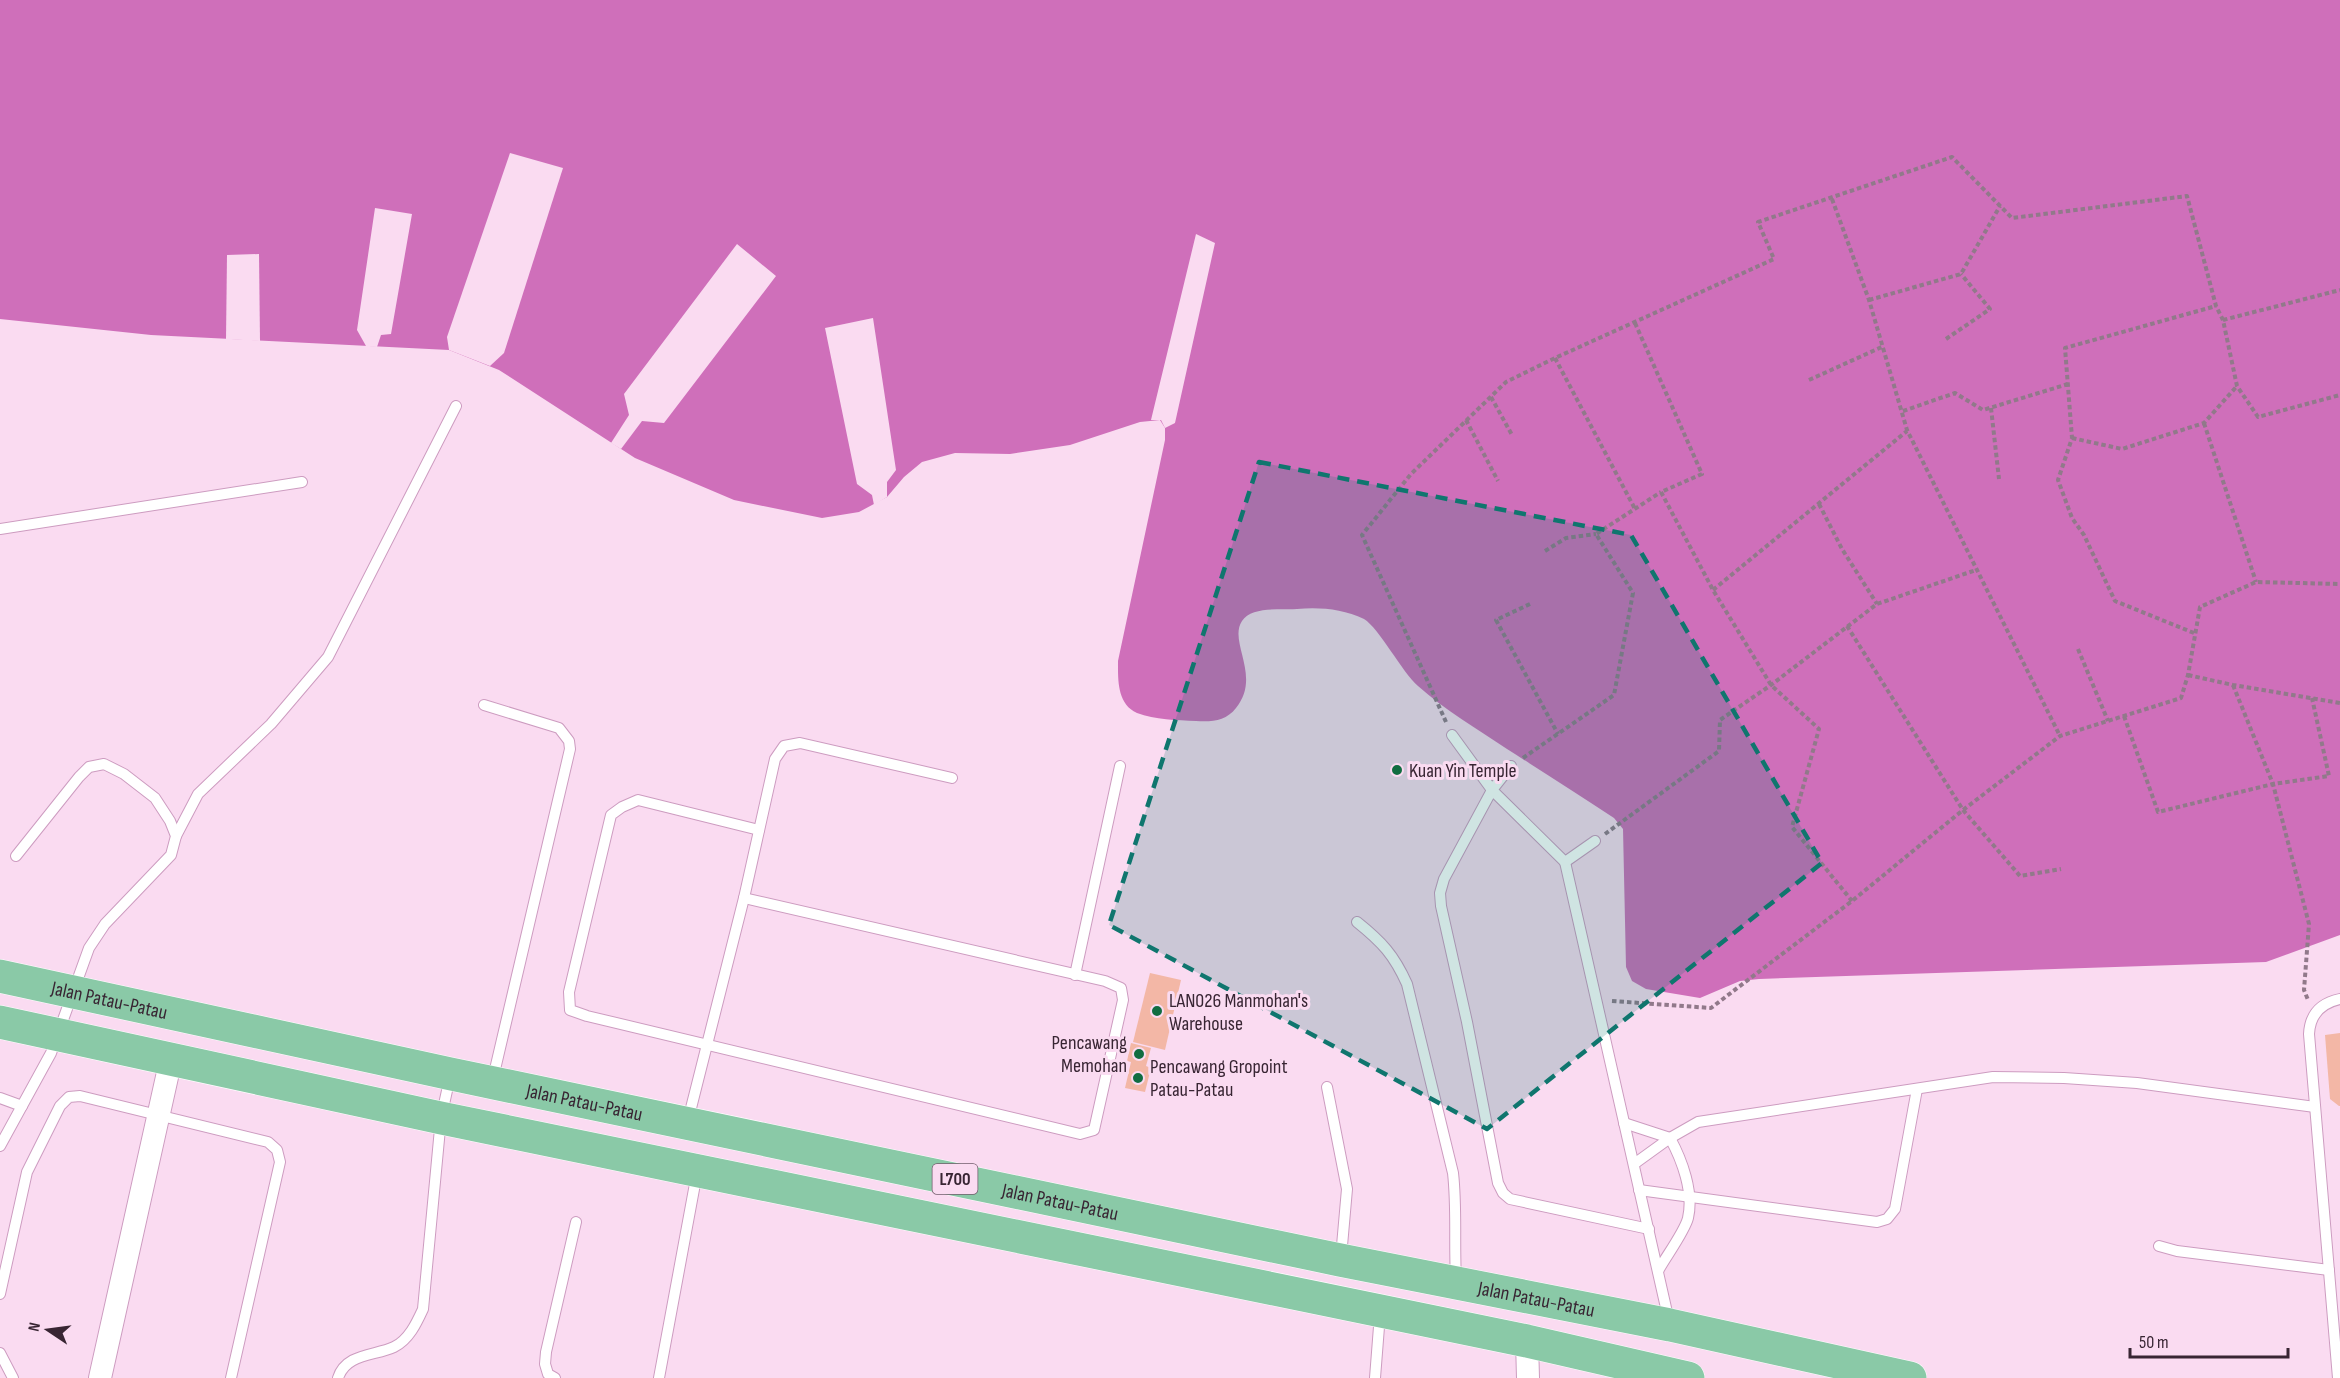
<svg xmlns="http://www.w3.org/2000/svg" width="2340" height="1378" font-family="'Sofia Sans Condensed',sans-serif">
  <style>
    .water { fill: #cf6fba }
    .pier { fill: #fadbf1 }
    .building { fill: #f3b7a6 }
    .lines { fill: none; stroke-linecap: round; stroke-linejoin: round }
    .lane-casing { stroke: #cd9cc0; stroke-width: 12 }
    .street-casing { stroke: #cd9cc0; stroke-width: 24 }
    .primary-casing { stroke: #fff; stroke-width: 34 }
    .path { stroke: #91798a; stroke-width: 4; stroke-dasharray: 4.5 3; stroke-linecap: butt }
    .lane { stroke: #fff; stroke-width: 10 }
    .street { stroke: #fff; stroke-width: 22 }
    .primary { stroke: #8ac9a7; stroke-width: 33 }
    .marked { fill: #0f766e; fill-opacity: 0.2; stroke: #0f766e; stroke-width: 4.5; stroke-dasharray: 12 8; stroke-linejoin: round }
    .poi-dot { fill: #116d41; stroke: #fadbf1; stroke-width: 2 }
    .labels { text-anchor: middle; stroke-width: 6; stroke-linejoin: round; paint-order: stroke }
    .shield { fill: #fadbf1; stroke: #725c6c; stroke-width: 1.5 }
    .shield-label { font-size: 18px; font-weight: bold; fill: #382533 }
    .poi-label { font-size: 20px; fill: #382533; stroke: #fadbf1; text-anchor: start }
    .street-label { font-size: 20px; fill: #382533; stroke: #fadbf1 }
  </style>
  <rect width="100%" height="100%" fill="#fadbf1"/>
  <path class="water" d="M0,0H2340V935L2266,962L1759,979L1740,981L1700,998L1646,989L1632,981L1626,967L1623,829L1614,818C1579,795 1543,772 1507,749C1477,729 1445,710 1418,686C1402,672 1379,628 1364,619C1343,609 1320,607 1297,609C1282,610 1251,606 1242,621C1228,642 1262,676 1236,708C1226,721 1212,722 1196,721C1177,720 1155,720 1137,713C1117,704 1118,680 1118,661L1165,440V428L1160,420L1140,422L1070,445L1010,454L955,453L922,462L904,477L887,497L859,512L822,518L734,500L635,458L499,370L449,350L151,335L0,319Z"/>
  <g class="pier">
    <path d="M510,153L563,168L504,353L490,366L449,350L447,337Z"/>
    <path d="M375,208L412,214L391,334L381,335L377,347L366,346L357,330Z"/>
    <path d="M1196,234L1215,243L1175,423L1165,428L1161,420H1151Z"/>
    <path d="M737,244L776,276L664,423L642,421L621,449L611,443L629,415L624,394Z"/>
    <path d="M259,254L260,341L226,339L227,255Z"/>
    <path d="M873,318L896,470L887,482V497L874,505L872,495L857,484L825,328Z"/>
  </g>
  <g class="building">
    <path d="M1150,973L1181,980L1165,1050L1133,1042Z"/>
    <path d="M2340,1033V1106H2339L2330,1099L2325,1035Z"/>
    <path d="M1131,1043L1151,1048L1146,1066L1151,1068L1145,1092L1125,1088L1131,1062L1127,1061Z"/>
  </g>
  <g class="lines">
    <defs>
      <g id="lane">
        <path d="M0,529L302,482"/>
        <path d="M484,705L559,728L569,741L570,749L493,1078"/>
        <path d="M1452,735L1492,790L1511,766"/>
        <path d="M176,836L198,794L271,724L328,657L456,406"/>
        <path d="M1595,841L1565,862L1492,790L1444,879L1440,893L1441,906L1467,1022L1498,1183L1503,1193L1510,1199L1649,1229"/>
        <path d="M1565,862L1669,1321"/>
        <path d="M744,898L1105,981L1121,988L1123,1000L1094,1130L1080,1134L587,1016L570,1010L569,992L611,815L622,807L638,800L759,830"/>
        <path d="M1357,922C1382,942 1394,955 1407,984L1453,1173C1457,1208 1454,1244 1456,1279"/>
        <path d="M1075,975L1120,766"/>
        <path d="M1327,1087L1347,1189L1341,1257"/>
        <path d="M0,1098L22,1106"/>
        <path d="M688,1120L744,898L775,759L784,746L800,743L952,778"/>
        <path d="M1624,1123L1670,1138C1682,1160 1694,1192 1688,1218C1685,1231 1665,1258 1658,1271"/>
        <path d="M0,1146L51,1053L89,948L105,924L171,855L176,836L170,821L155,798L124,774L104,764L89,767L79,777L16,856"/>
        <path d="M1634,1164L1670,1138L1698,1122L1993,1077L2064,1078L2137,1083L2315,1107"/>
        <path d="M1639,1190L1877,1222L1887,1219L1895,1209L1917,1089"/>
        <path d="M2159,1246L2177,1251L2329,1270"/>
        <path d="M0,1294L27,1172L60,1106L69,1097L80,1096L268,1142L277,1150L280,1162L231,1378"/>
        <path d="M0,1353L13,1378"/>
        <path d="M338,1378C346,1353 375,1356 394,1347C409,1340 417,1322 423,1309L441,1118L450,1077"/>
        <path d="M555,1378L548,1374L545,1364L546,1352L576,1222"/>
        <path d="M659,1378L697,1173"/>
        <path d="M1375,1378L1380,1314"/>
        <path d="M2338,1378L2309,1034C2310,1014 2321,1003 2340,999"/>
      </g>
      <g id="street">
        <path d="M1527,1341L1528,1378"/>
        <path d="M100,1378L171,1059"/>
      </g>
      <g id="primary">
        <path id="s1" d="M0,976L451,1074L1340,1260L1670,1325L1910,1378"/>
        <path d="M0,1022L441,1118L1527,1341L1688,1378"/>
      </g>
    </defs>
    <use href="#lane" class="lane-casing"/>
    <use href="#street" class="street-casing"/>
    <use href="#primary" class="primary-casing"/>
    <g class="path">
      <path d="M1832,199L1869,300L1907,430L2060,736"/>
      <path d="M1869,300L1961,274L2000,206"/>
      <path d="M2223,320L2340,290"/>
      <path d="M1635,323L1702,474L1661,492L1713,590L1771,685L1819,729L1792,827L1852,901"/>
      <path d="M1946,339L1990,309L1961,274"/>
      <path d="M1555,358L1635,509"/>
      <path d="M1809,380L1884,346"/>
      <path d="M1491,397L1512,435"/>
      <path d="M1991,408L1999,479"/>
      <path d="M1903,411L1955,393L1983,410L2068,384"/>
      <path d="M1466,420L1498,481"/>
      <path d="M2204,423L2256,582"/>
      <path d="M2072,438L2122,449L2204,423L2237,386"/>
      <path d="M1819,504L1842,549L1877,604"/>
      <path d="M1545,551L1566,538L1596,534"/>
      <path d="M1713,590L1907,431"/>
      <path d="M1530,604L1496,620L1558,734"/>
      <path d="M1847,626L1963,810L2020,876L2061,869"/>
      <path d="M2194,633L2115,601L2084,535L2072,518L2058,480L2072,438L2065,348L2216,306"/>
      <path d="M2078,649L2108,721"/>
      <path d="M2188,675L2233,685L2340,703"/>
      <path d="M2233,685L2273,784L2309,924L2304,990L2308,1000"/>
      <path d="M2124,716L2158,812L2273,784L2329,776L2312,698"/>
      <path d="M1446,722L1362,535L1411,474L1506,382L1555,358L1774,259L1758,222L1952,157L2012,218L2187,196L2216,306L2223,320L2237,386L2258,417L2340,395"/>
      <path d="M1523,758L1614,695L1633,593L1596,534L1661,492"/>
      <path d="M1605,834L1719,751L1720,720L1771,685L1877,604L1976,570"/>
      <path d="M1612,1001L1711,1008L1852,901L1963,810L2060,736L2181,698L2188,675L2200,607L2256,582L2340,584"/>
    </g>
    <use href="#lane" class="lane"/>
    <use href="#street" class="street"/>
    <use href="#primary" class="primary"/>
  </g>
  <path class="marked" d="M1259,462L1631,535L1822,863L1487,1129L1109,925Z"/>
  <g class="poi-dot">
    <circle cx="1397" cy="770" r="6"/>
    <circle cx="1157" cy="1011" r="6"/>
    <circle cx="1139" cy="1054" r="6"/>
    <circle cx="1138" cy="1078" r="6"/>
  </g>
  <g class="labels">
    <rect class="shield" x="932.5" y="1164" width="45" height="30" rx="4.5"/>
    <g class="shield-label">
      <text x="955" y="1185">L700</text>
    </g>
    <g class="poi-label">
      <text x="1409" y="777">Kuan Yin Temple</text>
      <text x="1169" y="1007">LAN026 Manmohan's<tspan x="1169" dy="23">Warehouse</tspan></text>
      <text x="1127" y="1049" text-anchor="end">Pencawang<tspan x="1127" dy="23">Memohan</tspan></text>
      <text x="1150" y="1073">Pencawang Gropoint<tspan x="1150" dy="23">Patau-Patau</tspan></text>
    </g>
    <g class="street-label">
      <text dy="7" stroke="none"><textPath href="#s1" startOffset="112">Jalan Patau-Patau</textPath></text>
      <text dy="7" stroke="none"><textPath href="#s1" startOffset="598">Jalan Patau-Patau</textPath></text>
      <text dy="7" stroke="none"><textPath href="#s1" startOffset="1084">Jalan Patau-Patau</textPath></text>
      <text dy="7" stroke="none"><textPath href="#s1" startOffset="1570">Jalan Patau-Patau</textPath></text>
    </g>
  </g>
  <g transform="translate(48 1330) rotate(283)" stroke="#fadbf1" stroke-width="4.5" paint-order="stroke">
  <path d="M0-4.5L10 22L0 15L-10 22Z" fill="#382533"/>
  <text y="-9" font-size="16" font-weight="bold" text-anchor="middle" fill="#382533">N</text>
  </g>
  <path d="M2130 1348v9h158v-9" fill="none" stroke="#382533" stroke-width="3"/>
  <text x="2139" y="1348" font-size="18" fill="#382533" stroke="#fadbf1" stroke-width="4.5" paint-order="stroke">50 m</text>
</svg>
